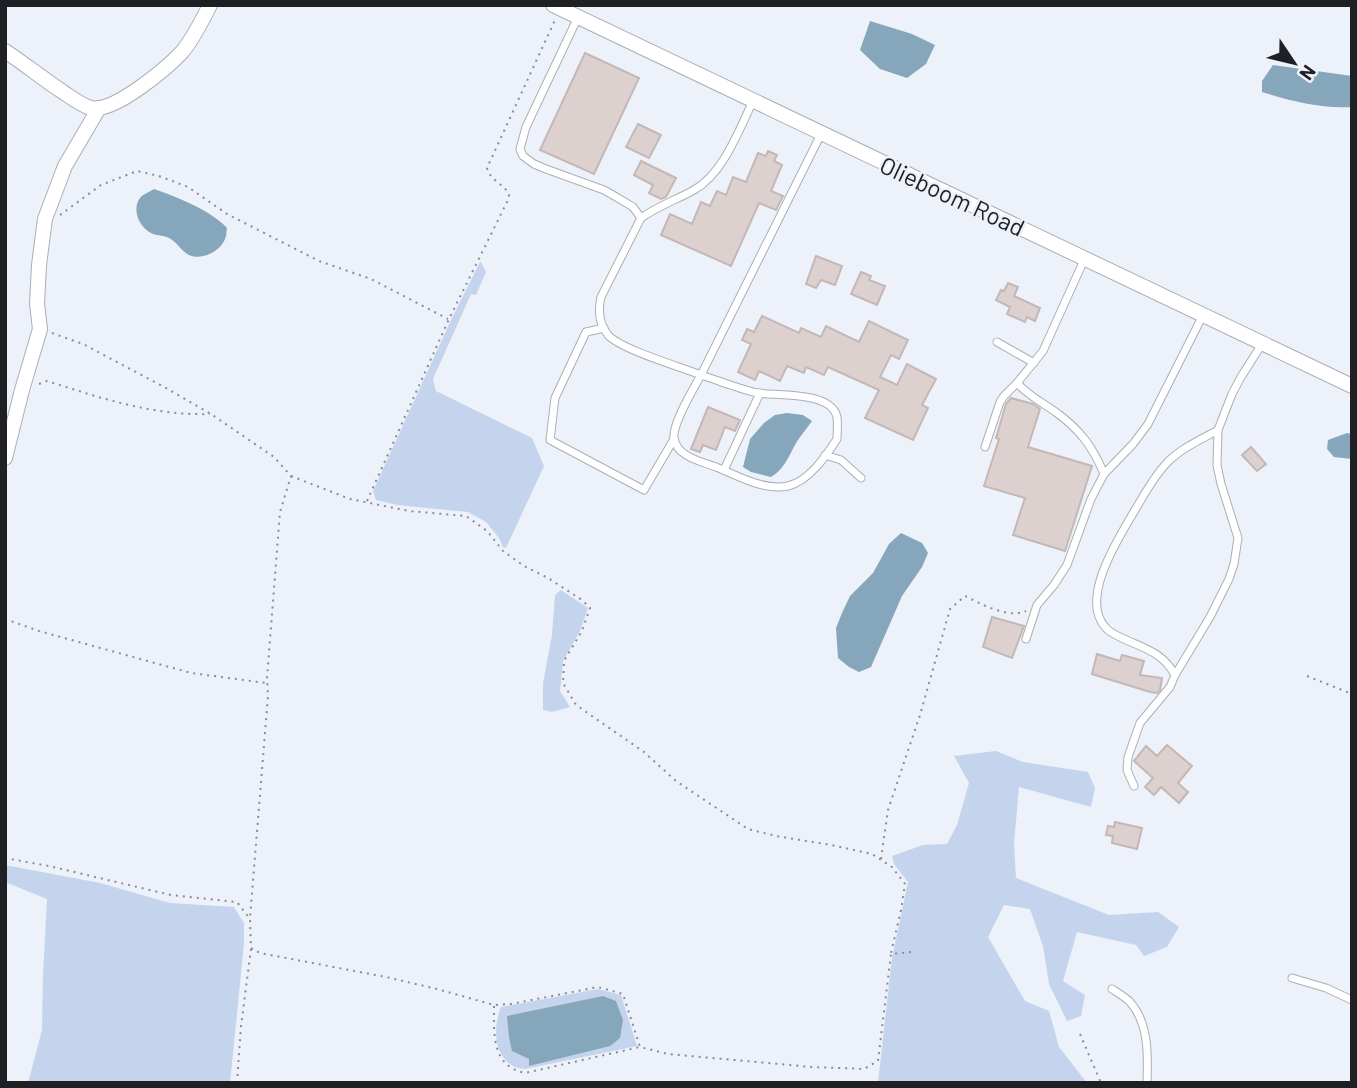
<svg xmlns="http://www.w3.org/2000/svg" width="1357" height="1088" font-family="Barlow,sans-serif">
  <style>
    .green { fill: #c5d4ed }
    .water { fill: #86a7bb }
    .building { fill: #ddd1cf; stroke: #c3b8b6; stroke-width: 2 }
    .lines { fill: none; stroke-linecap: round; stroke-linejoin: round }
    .lane-casing { stroke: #aaafb8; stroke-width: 9 }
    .street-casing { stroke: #aaafb8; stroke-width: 16 }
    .path { stroke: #898d93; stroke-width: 2; stroke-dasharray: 2 5; stroke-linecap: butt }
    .lane { stroke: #fff; stroke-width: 7 }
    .street { stroke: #fff; stroke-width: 14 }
    .labels { text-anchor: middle; stroke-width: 5; stroke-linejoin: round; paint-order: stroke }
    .street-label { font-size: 24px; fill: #1e2023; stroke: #ecf1fa }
  </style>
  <rect width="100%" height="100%" fill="#ecf1fa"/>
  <g class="green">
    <path d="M480,262H481L486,272L476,295L471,294L433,379L436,391L532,438L544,466L506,548L503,547L499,538L486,522L468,512L397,505L376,500L373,491L451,320Z"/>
    <path d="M561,590L588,608L580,631L563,661L560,691L570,707L552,712L543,710V683L552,635L555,595Z"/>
    <path d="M996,751L1023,762L1088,772L1095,788L1091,807L1019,787L1014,844L1016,878L1109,915L1158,912L1179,927L1167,947L1144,956L1136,945L1077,932L1063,981L1085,995L1081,1016L1067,1021L1049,984L1043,946L1030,909L1004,905L988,937L1025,1001L1049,1011L1059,1047L1087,1083H878L892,958L908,882L894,864L892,856L923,845L947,844L957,825L969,783L954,756Z"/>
    <path d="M5,865L100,883L170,903L234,907L244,923V944L230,1083H28L42,1030L43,973L47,899L5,882Z"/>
    <path d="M598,989L621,995L637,1046L525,1069C495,1067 491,1031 501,1007Z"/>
  </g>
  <g class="water">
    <path d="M870,21L912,34L935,45L926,64L907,78L880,69L860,50Z"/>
    <path d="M1273,65L1352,76V107C1322,109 1290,101 1262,92V81Z"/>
    <path d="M154,189C175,196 212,211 227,228C226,232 227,235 225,239C221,251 201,261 189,255C181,251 177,242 169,238C164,235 158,236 153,234C140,229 131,210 140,198C143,194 150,192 154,189Z"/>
    <path d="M787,413L803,415L812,421C807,428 802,434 798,440C789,454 786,468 771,477L751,472L743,467L750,439L764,423L775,415Z"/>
    <path d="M1347,433L1352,434V459L1334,457L1327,449L1328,440Z"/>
    <path d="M901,533L922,543L928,553L922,567L902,596L871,667L859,672L849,667L838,658L836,628L842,613L850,596L873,573L889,544Z"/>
    <path d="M603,996L616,1001L623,1020L620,1038L610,1046L529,1066V1059L512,1051L509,1037L507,1016Z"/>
  </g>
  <g class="building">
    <path d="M585,53L639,78L594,174L540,150Z"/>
    <path d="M638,124L661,135L649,158L626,147Z"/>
    <path d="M768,151L777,155L774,161L782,165L771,191L783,196L776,210L759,203L731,266L661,235L670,214L692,224L701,202L710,206L717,191L726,195L733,177L746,182L758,153L766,156Z"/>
    <path d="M641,161L676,178L666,197L661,199L649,193L653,185L634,175Z"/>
    <path d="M816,256L842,266L835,285L821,280L816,288L806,284Z"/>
    <path d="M861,272L871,276L869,280L885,286L877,305L851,294Z"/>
    <path d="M1008,283L1018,287L1014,296L1040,308L1035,321L1027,317L1025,322L1007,314L1010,307L996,300L1001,290L1004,291Z"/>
    <path d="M762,316L799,333L801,328L821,337L826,326L859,342L869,321L908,340L899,359L891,355L880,377L897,385L907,364L936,379L922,405L928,408L913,440L865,418L879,390L828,367L824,375L806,367L804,373L787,366L780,381L759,371L755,380L738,372L751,344L742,340L747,329L754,332Z"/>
    <path d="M1011,398L1033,404L1040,409L1028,447L1092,466L1065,551L1013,535L1025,498L984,486L999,439L996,438L1006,404Z"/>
    <path d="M708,407L740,420L735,431L725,427L716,450L703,445L700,452L691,449Z"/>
    <path d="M1251,447L1266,464L1257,471L1242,455Z"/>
    <path d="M992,617L1024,626L1012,658L983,647Z"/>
    <path d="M1097,654L1120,661L1122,655L1144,661L1140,675L1162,678L1160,690L1157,693L1150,692L1092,674Z"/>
    <path d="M1167,745L1192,766L1178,783L1188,792L1179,803L1161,787L1154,795L1145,787L1153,778L1134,761L1146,746L1157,756Z"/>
    <path d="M1115,822L1142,828L1137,849L1112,843L1113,836L1106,835L1108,826L1114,827Z"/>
  </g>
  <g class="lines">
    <defs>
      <g id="lane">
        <path d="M578,17L526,127L520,149L523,156L534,164L546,169L604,190L618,198L633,207L641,218L601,297C598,310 599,324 608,335C620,349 681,367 701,375L821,134"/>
        <path d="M641,218C658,206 676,200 694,190C723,174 739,130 753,101"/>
        <path d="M604,328L586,332L555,398L550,440L644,490L674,439"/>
        <path d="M997,342L1034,363"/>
        <path d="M701,375C720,381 739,389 758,393C777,396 831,391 837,417C838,424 837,432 837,439C826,456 809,481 788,486C763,491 739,476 716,467C705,463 691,460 682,452C678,449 675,443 674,438C672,424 694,388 701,375Z"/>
        <path d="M1017,383C1029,396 1043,403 1057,413C1080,430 1093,447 1104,474"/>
        <path d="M985,447L1000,402L1004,396L1017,383L1043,351L1084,260"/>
        <path d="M825,455L841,460L861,478"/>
        <path d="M724,470L760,393"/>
        <path d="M1026,639L1037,605L1054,585L1067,565L1091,499L1104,474L1133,444L1148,424L1203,315"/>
        <path d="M1175,675C1163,653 1146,649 1124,639C1118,636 1110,633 1106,628C1078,599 1120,536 1135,510C1144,495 1153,478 1165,465C1179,449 1200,440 1218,430L1232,394L1241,377L1262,344"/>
        <path d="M1134,786L1127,770L1128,757L1140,723L1170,687L1175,675L1210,617L1229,579L1234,564L1238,538L1221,484L1217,465L1218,430"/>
        <path d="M1292,978L1326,988L1352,1000"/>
        <path d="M1112,989C1118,993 1125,997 1130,1002C1149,1023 1148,1056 1147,1083"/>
      </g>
      <g id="street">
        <path d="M553,5L1352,386"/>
        <path d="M5,51C25,64 43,79 63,92C72,98 81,105 91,108C114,113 167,68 182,52C193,39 202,21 210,5"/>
        <path d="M5,458L22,390L40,329L37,304L39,265L45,219L65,166L99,108"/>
      </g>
    </defs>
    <use href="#lane" class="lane-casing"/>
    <use href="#street" class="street-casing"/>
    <g class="path">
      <path d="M60,215L101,185L137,171L159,176L188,187L227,214L319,261L371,279L448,319"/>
      <path d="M52,333L83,344L166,388L211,414L274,457L291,476L280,512L267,678L268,696L250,918"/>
      <path d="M39,384L47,381C101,398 153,416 210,414"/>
      <path d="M291,476L350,499L409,511L466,516L487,531L503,551L524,566L548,578L582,600L590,608L582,631L564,661L563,683L576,705L644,752L676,781L748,829L776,836L831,845L872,854L892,867L905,884L901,910L891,953"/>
      <path d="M367,501L449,319L507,202L509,195C504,183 490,181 487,168L555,20"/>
      <path d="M5,619L39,631L191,673L266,683"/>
      <path d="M1307,676L1352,694"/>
      <path d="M5,858L49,866L171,895L237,902L250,919L251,948L260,953L386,977L437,989L494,1005L511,1004L598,987L623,994L640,1047L668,1054L812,1067L864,1069L878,1061L891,954L911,952"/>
      <path d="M881,859L888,810L920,715L950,609L965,596C981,604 1008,619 1026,611"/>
      <path d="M494,1006C494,1033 491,1066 525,1073L640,1047"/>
      <path d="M1080,1034L1101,1083"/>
      <path d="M237,1083L241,1026L251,949"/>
    </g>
    <use href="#lane" class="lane"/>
    <use href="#street" class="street"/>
  </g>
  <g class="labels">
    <g class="street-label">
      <text transform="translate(952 197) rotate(25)" y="8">Olieboom Road</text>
    </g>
  </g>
  <rect width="1357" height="1088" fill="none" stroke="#1e2023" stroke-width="14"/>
  <g transform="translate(1294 63) rotate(125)" stroke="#ecf1fa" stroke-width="5" paint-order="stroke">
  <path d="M0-5L12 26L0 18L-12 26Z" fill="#1e2023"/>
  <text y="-10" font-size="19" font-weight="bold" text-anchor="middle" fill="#1e2023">N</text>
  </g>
</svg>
